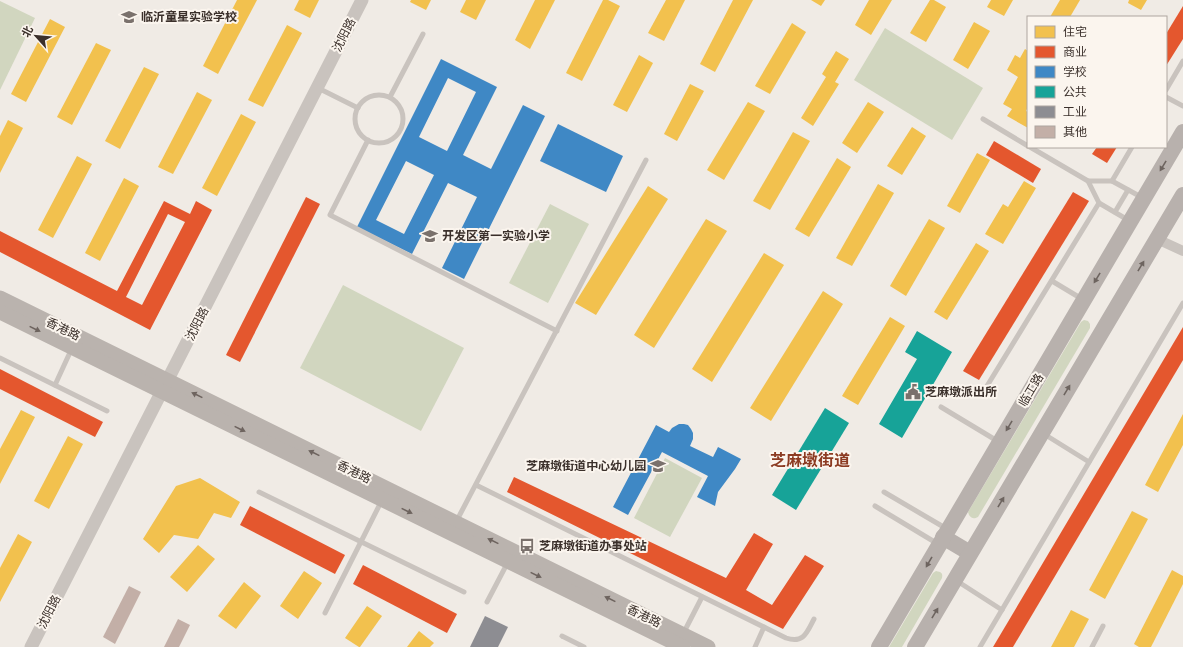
<svg xmlns="http://www.w3.org/2000/svg" width="1183" height="647" font-family="'DejaVu Sans','Noto Sans SC',sans-serif">
  <style>
    .green { fill: #d1d6bf }
    .homes { fill: #f2c14e }
    .shops { fill: #e4572e; fill-rule: evenodd }
    .schools { fill: #3f88c5; fill-rule: evenodd }
    .public { fill: #17a398 }
    .industry { fill: #8d8d92 }
    .building { fill: #c3afa7 }
    .lines { fill: none; stroke-linecap: round; stroke-linejoin: round }
    .service { stroke: #c9c3be; stroke-width: 5 }
    .minor { stroke: #c9c3be; stroke-width: 10 }
    .tertiary { stroke: #c9c3be; stroke-width: 13 }
    .secondary { stroke: #bab3ae; stroke-width: 15 }
    .primary { stroke: #b8b1ad; stroke-width: 16 }
    .oneway { fill: #6d645f }
    .oneway2 { fill: #6e645f }
    .labels { text-anchor: middle; stroke-width: 4; stroke-linejoin: round; paint-order: stroke }
    .poi-label { font-size: 12px; font-weight: bold; fill: #3b302b; stroke: #fbf5ee; text-anchor: start }
    .street-label { font-size: 12px; fill: #3b302b; stroke: #fbf5ee }
    .district-label { font-size: 16px; font-weight: bold; fill: #8c3b22; stroke: #fbf5ee }
  </style>
  <rect width="100%" height="100%" fill="#f0ebe5"/>
  <g class="green">
    <path d="M0,1L35,18L0,90Z"/>
    <path d="M885,28L983,88L952,140L854,80Z"/>
    <path d="M550,204L589,224L548,303L509,283Z"/>
    <path d="M343,285L464,348L421,431L300,368Z"/>
    <path d="M1084,320L1088,321L1090,324V328L978,517C974,519 972,519 969,515L968,512L1081,322Z"/>
    <path d="M665,458L702,478L670,537L634,518Z"/>
    <path d="M936,571C941,572 943,573 942,578L902,647H889L933,573Z"/>
  </g>
  <g class="homes">
    <path d="M237,0H257L218,74L203,66Z"/>
    <path d="M299,0H319L310,18L294,10Z"/>
    <path d="M411,0H431L426,10L410,2Z"/>
    <path d="M466,0H486L476,20L460,12Z"/>
    <path d="M535,0H555L530,49L515,40Z"/>
    <path d="M603,0H608L620,6L582,81L566,73Z"/>
    <path d="M666,0H685L664,41L648,33Z"/>
    <path d="M733,0H753L715,72L700,64Z"/>
    <path d="M811,0H825L821,6Z"/>
    <path d="M869,0H892L871,35L855,25Z"/>
    <path d="M930,0H934L946,7L926,42L910,33Z"/>
    <path d="M991,0H1013L1004,16L987,7Z"/>
    <path d="M1060,0H1080L1070,17H1050Z"/>
    <path d="M1129,0H1147L1141,10L1128,3Z"/>
    <path d="M50,19L65,27L26,102L11,94Z"/>
    <path d="M974,22L990,31L968,69L953,60Z"/>
    <path d="M792,23L806,32L770,94L755,86Z"/>
    <path d="M287,25L302,33L263,107L248,100Z"/>
    <path d="M96,43L111,50L72,125L57,117Z"/>
    <path d="M1025,49L1028,51V107L1026,111L1028,112V128L1007,116L1012,109L1003,104L1018,77L1007,70L1015,55L1020,58Z"/>
    <path d="M836,51L849,59L835,82L839,84L813,126L801,118L826,77L822,74Z"/>
    <path d="M639,55L653,63L627,112L613,105Z"/>
    <path d="M144,67L159,74L120,149L105,141Z"/>
    <path d="M690,84L704,91L677,141L664,134Z"/>
    <path d="M197,92L212,100L173,174L158,167Z"/>
    <path d="M748,102L765,111L724,180L707,170Z"/>
    <path d="M868,102L884,112L857,153L842,143Z"/>
    <path d="M241,114L256,122L217,196L202,188Z"/>
    <path d="M8,120L23,128L0,173V136Z"/>
    <path d="M912,127L926,136L902,175L887,166Z"/>
    <path d="M793,132L810,141L770,210L753,201Z"/>
    <path d="M977,153L990,160L960,213L947,206Z"/>
    <path d="M77,156L92,164L53,238L38,230Z"/>
    <path d="M837,158L851,167L809,237L795,229Z"/>
    <path d="M124,178L139,186L100,261L85,253Z"/>
    <path d="M1024,181L1036,188L1003,244L985,234L1003,204L1008,207Z"/>
    <path d="M878,184L894,193L852,266L836,258Z"/>
    <path d="M648,186L668,199L596,315L575,303Z"/>
    <path d="M706,219L727,231L654,348L634,335Z"/>
    <path d="M929,219L945,228L906,296L890,286Z"/>
    <path d="M976,243L989,251L947,320L934,312Z"/>
    <path d="M764,253L784,265L712,382L692,369Z"/>
    <path d="M823,291L843,304L771,421L750,408Z"/>
    <path d="M890,317L905,326L858,405L842,396Z"/>
    <path d="M21,410L35,417L0,484V449Z"/>
    <path d="M1183,414V445L1158,492L1145,485Z"/>
    <path d="M68,436L83,444L49,509L34,501Z"/>
    <path d="M200,478L240,502L231,518L214,513L198,539L174,535L159,553L143,539L176,486Z"/>
    <path d="M1132,511L1148,519L1105,599L1089,590Z"/>
    <path d="M18,534L32,542L0,602V568Z"/>
    <path d="M198,545L215,559L187,592L170,577Z"/>
    <path d="M1172,570L1183,576V584L1151,647H1139L1134,644Z"/>
    <path d="M304,571L322,583L298,619L280,606Z"/>
    <path d="M244,582L261,596L236,629L218,616Z"/>
    <path d="M367,606L382,616L360,647H359L345,638Z"/>
    <path d="M1071,610L1089,619L1074,647H1051Z"/>
    <path d="M419,631L434,643L430,647H407Z"/>
  </g>
  <g class="shops">
    <path d="M1183,6V39L1166,66V34Z"/>
    <path d="M994,141L1041,169L1033,183L986,155Z"/>
    <path d="M1097,147H1117L1107,163L1092,154Z"/>
    <path d="M1073,192L1089,201L979,380L963,371Z"/>
    <path d="M306,197L320,204L240,362L226,355Z"/>
    <path d="M164,201L190,214L196,201L212,210L150,330L0,252V231L117,291ZM168,214L185,222L142,305L126,297Z"/>
    <path d="M1183,327V360L1013,647H993Z"/>
    <path d="M0,369L103,422L95,437L0,389Z"/>
    <path d="M514,477L726,578L754,533L773,544L746,590L772,605L805,555L824,566L783,629L507,492Z"/>
    <path d="M250,506L345,555L335,574L240,525Z"/>
    <path d="M363,565L457,614L447,633L353,584Z"/>
  </g>
  <g class="schools">
    <path d="M441,59L497,87L463,155L491,169L523,105L545,116L464,279L442,268L477,197L448,183L412,254L357,227ZM448,78L476,92L447,151L419,137ZM406,161L434,175L404,234L376,220Z"/>
    <path d="M558,124L623,156L606,192L540,161Z"/>
    <path d="M679,424H684L688,425L691,429L693,433V439L690,446L713,457L718,447L741,459L735,469L718,492L715,506L697,497L708,476L662,452L628,515L613,507L656,425L669,432L672,428Z"/>
  </g>
  <g class="public">
    <path d="M917,331L952,352L902,438L879,424L917,359L905,352Z"/>
    <path d="M825,408L849,423L796,510L772,495Z"/>
  </g>
  <path class="industry" d="M485,616L508,627L498,647H470Z"/>
  <g class="building">
    <path d="M129,586L141,592L115,644L103,637Z"/>
    <path d="M178,619L190,625L179,647H164Z"/>
  </g>
  <g class="lines">
    <g class="service">
      <path d="M318,88L358,108"/>
      <path d="M1166,90L1183,61"/>
      <circle cx="379" cy="119" r="24"/>
      <path d="M390,97L423,34"/>
      <path d="M1166,97L1183,106"/>
      <path d="M983,119L1028,146"/>
      <path d="M368,140L330,215L557,331"/>
      <path d="M1030,147L1088,181"/>
      <path d="M1112,181L1132,147"/>
      <path d="M1115,212L1128,190"/>
      <path d="M1128,220L1099,203L1088,181H1112L1143,198"/>
      <path d="M1052,281L1082,299"/>
      <path d="M0,358L107,411"/>
      <path d="M55,385L72,348"/>
      <path d="M987,386L1099,203"/>
      <path d="M941,407L999,442"/>
      <path d="M1044,434L1089,462"/>
      <path d="M476,485L786,638C804,644 807,632 814,619"/>
      <path d="M259,492L464,592"/>
      <path d="M884,492L947,529"/>
      <path d="M875,506L938,544"/>
      <path d="M456,522L646,160"/>
      <path d="M957,581L1002,610"/>
      <path d="M487,602L508,562"/>
      <path d="M325,613L381,502"/>
      <path d="M683,634L702,597"/>
      <path d="M562,636L584,647"/>
      <path d="M755,647L764,627"/>
      <path d="M980,647L1183,303"/>
      <path d="M1092,647L1103,626"/>
    </g>
    <path class="minor" d="M1157,239L1183,251"/>
    <path class="tertiary" d="M31,647L362,0"/>
    <g class="secondary">
      <path d="M0,298L708,647"/>
      <path d="M0,312L683,647"/>
    </g>
    <g class="primary">
      <path d="M943,537L970,553"/>
      <path d="M879,647L1183,132"/>
      <path d="M915,647L1183,195"/>
    </g>
  </g>
  <defs><path id="oneway-solid" d="M-6-.8H1V-3.2L6.5 0L1 3.2V.8H-6Z"/></defs>
  <g class="oneway">
    <use href="#oneway-solid" transform="translate(1163 166) rotate(121)"/>
    <use href="#oneway-solid" transform="translate(1141 266) rotate(-59)"/>
    <use href="#oneway-solid" transform="translate(1097 278) rotate(121)"/>
    <use href="#oneway-solid" transform="translate(1067 390) rotate(-59)"/>
    <use href="#oneway-solid" transform="translate(1009 426) rotate(121)"/>
    <use href="#oneway-solid" transform="translate(1001 502) rotate(-59)"/>
    <use href="#oneway-solid" transform="translate(929 562) rotate(120)"/>
    <use href="#oneway-solid" transform="translate(935 613) rotate(-59)"/>
  </g>
  <g class="oneway2">
    <use href="#oneway-solid" transform="translate(35 329) rotate(26)"/>
    <use href="#oneway-solid" transform="translate(197 395) rotate(-154)"/>
    <use href="#oneway-solid" transform="translate(240 429) rotate(26)"/>
    <use href="#oneway-solid" transform="translate(314 453) rotate(-154)"/>
    <use href="#oneway-solid" transform="translate(407 511) rotate(26)"/>
    <use href="#oneway-solid" transform="translate(493 541) rotate(-154)"/>
    <use href="#oneway-solid" transform="translate(536 575) rotate(26)"/>
    <use href="#oneway-solid" transform="translate(610 599) rotate(-154)"/>
  </g>
  <defs>
    <symbol id="school-bare" viewBox="-9 -9 18 18"><path d="M0-5L7-2L0 1L-7-2ZM-4 1L0 2.5L4 1V4Q0 6-4 4Z" fill="#7a716c" stroke="#fbf5ee" stroke-width="2.5" paint-order="stroke"/></symbol>
    <symbol id="civic-bare" viewBox="-9 -9 18 18"><path d="M-.6-6.5H3V-4.5H.6V-3L4-1V1h2V6H-6V1h2V-1L-.6-3ZM-1.2 2.5V6h2.4V2.5Z" fill="#7a716c" stroke="#fbf5ee" stroke-width="2.5" paint-order="stroke"/></symbol>
    <symbol id="bus-bare" viewBox="-9 -9 18 18"><path d="M-5-6H5V4H4V6H2V4H-2V6H-4V4H-5ZM-3.5-4V0h7V-4ZM-3.5 1.2v1.5H-2V1.2ZM2 1.2v1.5H3.5V1.2Z" fill="#7a716c" stroke="#fbf5ee" stroke-width="2.5" paint-order="stroke"/></symbol>
  </defs>
  <g fill-rule="evenodd">
    <use href="#school-bare" x="118" y="6" width="22" height="22"/>
    <use href="#school-bare" x="419" y="225" width="22" height="22"/>
    <use href="#civic-bare" x="902" y="381" width="22" height="22"/>
    <use href="#school-bare" x="647" y="455" width="22" height="22"/>
    <use href="#bus-bare" x="516" y="535" width="22" height="22"/>
  </g>
  <g class="labels">
    <g class="poi-label">
      <text x="141" y="21">临沂童星实验学校</text>
      <text x="442" y="240">开发区第一实验小学</text>
      <text x="925" y="396">芝麻墩派出所</text>
      <text x="646" y="470" text-anchor="end">芝麻墩街道中心幼儿园</text>
      <text x="539" y="550">芝麻墩街道办事处站</text>
    </g>
    <g class="street-label">
      <text transform="translate(344 35) rotate(-63)" y="4">沈阳路</text>
      <text transform="translate(197 324) rotate(-63)" y="4">沈阳路</text>
      <text transform="translate(63 329) rotate(26)" y="4">香港路</text>
      <text transform="translate(1031 390) rotate(-59)" y="4">临工路</text>
      <text transform="translate(354 472) rotate(26)" y="4">香港路</text>
      <text transform="translate(49 612) rotate(-63)" y="4">沈阳路</text>
      <text transform="translate(644 616) rotate(26)" y="4">香港路</text>
    </g>
    <g class="district-label">
      <text x="810" y="466">芝麻墩街道</text>
    </g>
  </g>
  <rect x="1027" y="16" width="140" height="132" fill="#fbf5ee" stroke="#aea6a0"/>
  <rect x="1035" y="26" width="20" height="12" fill="#f2c14e" stroke="#aea6a0"/>
  <text x="1063" y="36" font-size="12" fill="#3b302b">住宅</text>
  <rect x="1035" y="46" width="20" height="12" fill="#e4572e" stroke="#aea6a0"/>
  <text x="1063" y="56" font-size="12" fill="#3b302b">商业</text>
  <rect x="1035" y="66" width="20" height="12" fill="#3f88c5" stroke="#aea6a0"/>
  <text x="1063" y="76" font-size="12" fill="#3b302b">学校</text>
  <rect x="1035" y="86" width="20" height="12" fill="#17a398" stroke="#aea6a0"/>
  <text x="1063" y="96" font-size="12" fill="#3b302b">公共</text>
  <rect x="1035" y="106" width="20" height="12" fill="#8d8d92" stroke="#aea6a0"/>
  <text x="1063" y="116" font-size="12" fill="#3b302b">工业</text>
  <rect x="1035" y="126" width="20" height="12" fill="#c3afa7" stroke="#aea6a0"/>
  <text x="1063" y="136" font-size="12" fill="#3b302b">其他</text>
  <g transform="translate(36 36) rotate(297)" stroke="#fbf5ee" stroke-width="3" paint-order="stroke">
  <path d="M0-3L7 15L0 10L-7 15Z" fill="#3b302b"/>
  <text y="-6" font-size="11" font-weight="bold" text-anchor="middle" fill="#3b302b">北</text>
  </g>
</svg>
